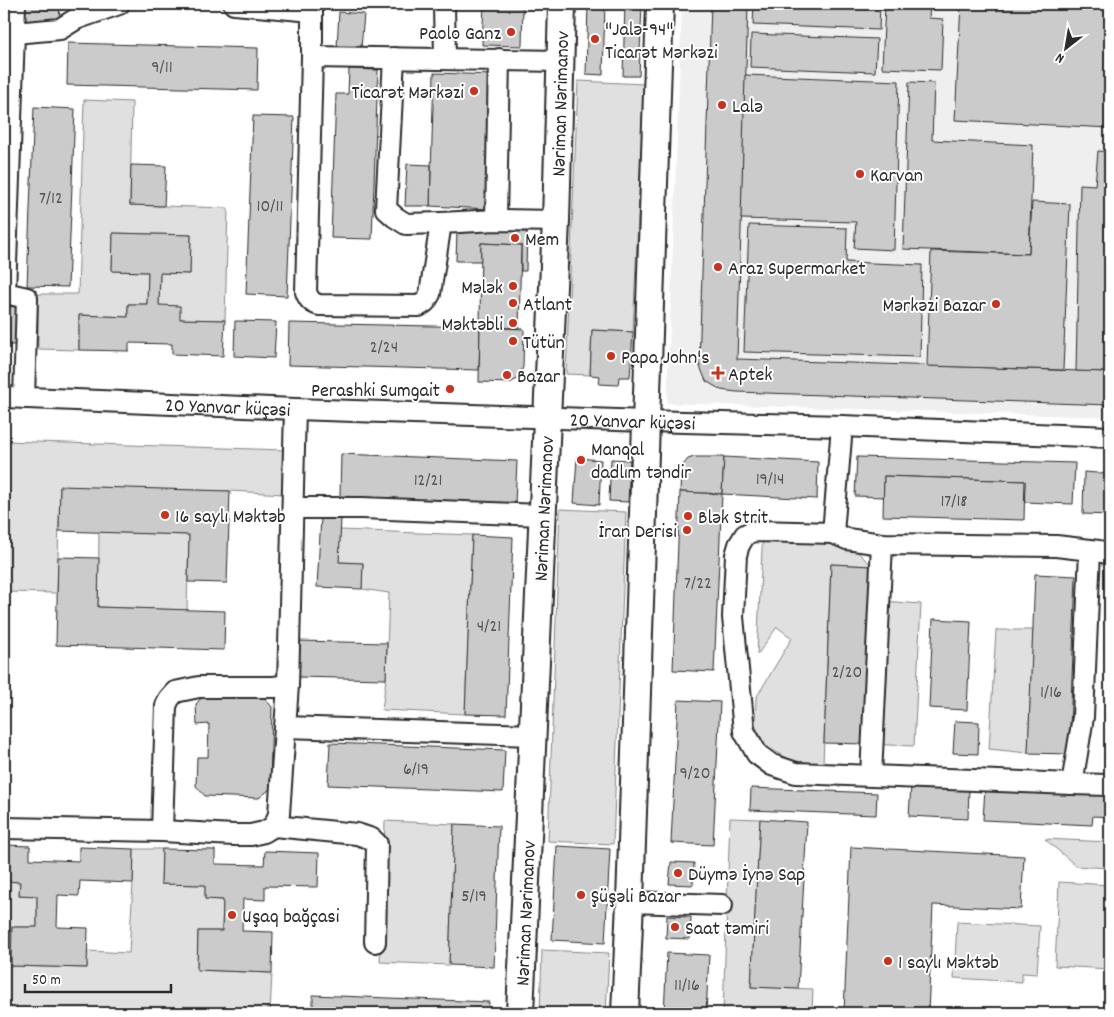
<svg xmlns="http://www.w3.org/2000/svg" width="1114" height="1017" font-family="Dekko,sans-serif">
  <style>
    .built { fill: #efefef }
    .green { fill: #e0e0e0; stroke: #868686 }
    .building { fill: #cbcbcb; stroke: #2b2b2b }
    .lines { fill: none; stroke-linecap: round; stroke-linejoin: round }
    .minor-casing { stroke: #2b2b2b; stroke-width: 24 }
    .major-casing { stroke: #2b2b2b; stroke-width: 30 }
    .minor { stroke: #fff; stroke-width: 20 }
    .major { stroke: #fff; stroke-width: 26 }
    .poi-dot { fill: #c8321e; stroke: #fff; stroke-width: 2 }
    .labels { text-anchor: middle; stroke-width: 4; stroke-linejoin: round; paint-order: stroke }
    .number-label { font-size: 18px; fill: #535353 }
    .poi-label { font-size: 20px; fill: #2b2b2b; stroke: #fff; text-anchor: start }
    .street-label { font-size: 20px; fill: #2b2b2b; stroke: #fff }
  </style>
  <rect width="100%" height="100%" fill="#fff"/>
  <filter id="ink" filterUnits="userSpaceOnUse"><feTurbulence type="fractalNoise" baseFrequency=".02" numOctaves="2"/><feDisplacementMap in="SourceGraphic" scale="10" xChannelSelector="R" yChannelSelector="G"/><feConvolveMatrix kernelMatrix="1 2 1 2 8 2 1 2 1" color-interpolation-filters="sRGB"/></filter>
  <g filter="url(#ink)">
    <path class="built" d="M682,4H1110V417L667,403Z"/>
    <g class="green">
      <path d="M578,81L644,84L633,332L592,330L590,375L566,374Z"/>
      <path d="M84,100L132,102L130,205L228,208L225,320L180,319L159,305L160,273L190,274L191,235L113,233L112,271L148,272L147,304H128V317L79,315V350L38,349V294H78Z"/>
      <path d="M4,441L285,450L284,494L230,491L60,487L57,593L4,592Z"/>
      <path d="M560,509L626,512L613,844L548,841Z"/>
      <path d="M1110,515V624H1104Z"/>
      <path d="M763,528H833L872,566L831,564L823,764L793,761L765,746L755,725L756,698L792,638L777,627L757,655Z"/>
      <path d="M340,530L472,535L465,714L382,710L386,679L389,593L362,589L363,563L339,562Z"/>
      <path d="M99,532L189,535L187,610L98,607Z"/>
      <path d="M871,600L921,604L914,746L865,744Z"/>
      <path d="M996,630H1033L1028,753L989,749Z"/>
      <path d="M730,818L760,819L751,987L813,989L812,1013H723Z"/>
      <path d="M385,821L454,824L449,965L380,962Z"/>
      <path d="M1045,839L1110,842V868L1076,866Z"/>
      <path d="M134,849H162L161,884L205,885V899L223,900L222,931H198L197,970L272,973L270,1013H4V881L20,882L19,895L37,896V927H12V966L87,968V951L129,953L133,883Z"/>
      <path d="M1059,882L1110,885V969L1055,966Z"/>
      <path d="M957,922L1040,926L1037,974L1022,973V982L954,978Z"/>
      <path d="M542,950L609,953L606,1013H540Z"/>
    </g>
    <g class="building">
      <path d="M26,4H60L59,22L25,21Z"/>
      <path d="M484,4H523L522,46L482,45Z"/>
      <path d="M588,4H605L603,75L586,74Z"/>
      <path d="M625,4H642L639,76H623Z"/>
      <path d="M711,4H748L737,359L1110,372V405L737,392L721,390L706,381L699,364Z"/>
      <path d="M754,4H880L879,30L753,25Z"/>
      <path d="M885,4H930L929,18L943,19L941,70L882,68Z"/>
      <path d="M961,4H1110V128L955,120Z"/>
      <path d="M339,12L364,14L361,48L337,47Z"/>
      <path d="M751,34L877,39L875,72L750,67Z"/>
      <path d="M68,43L258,48L257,90L67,85Z"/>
      <path d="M349,69L378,70L372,239L331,238L336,94H348Z"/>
      <path d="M434,73L494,75L489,209L430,206Z"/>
      <path d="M745,75L899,81L894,250L854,248L856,222L741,219Z"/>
      <path d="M909,82L934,83L932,140L1033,145L1029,254L903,249Z"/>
      <path d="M34,107L75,109L68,287L27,286Z"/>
      <path d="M253,116L294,117L287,296L246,294Z"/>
      <path d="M1098,151L1110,152V372L1076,371L1080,184L1095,185Z"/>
      <path d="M407,164L431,165L430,206H405Z"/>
      <path d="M131,165L166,166L164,206L130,205Z"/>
      <path d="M1032,202L1070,204L1063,370L927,366L931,251L1029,254Z"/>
      <path d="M749,225L847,228L846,262L922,265L920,357L744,352Z"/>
      <path d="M457,229L527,232L526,271H521V245L481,243V261H456Z"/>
      <path d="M113,233L191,235L190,274L160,273L159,305L180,306V319L225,320L223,356L172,354V344L129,343V351L79,350V315L128,317V304H147L148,272L112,271Z"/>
      <path d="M481,243L521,245L519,328L480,327Z"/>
      <path d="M4,306L17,307L16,345H4Z"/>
      <path d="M235,321L276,322L274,358L234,356Z"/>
      <path d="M289,323L480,327L479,370L288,365Z"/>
      <path d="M480,327L524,329L523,367L519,378L510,383L479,382Z"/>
      <path d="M592,330L633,332L630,377H619L618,385L599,384L600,376L590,375Z"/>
      <path d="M341,454L517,461L515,504L340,496Z"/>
      <path d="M694,457H724L722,494L680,492L681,472L683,465L688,459Z"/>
      <path d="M724,457L818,462L817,499L722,494Z"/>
      <path d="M857,457L1075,463L1073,504L1024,502L1025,481L884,476V497L855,496Z"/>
      <path d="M577,458L601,460L599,505L574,503Z"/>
      <path d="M611,459L630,460L628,502L609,501Z"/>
      <path d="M1084,472L1110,474V515L1083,514Z"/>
      <path d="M884,476L1025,481L1024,520L883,516Z"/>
      <path d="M60,486L230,491L227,583L188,582L189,535L59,531Z"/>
      <path d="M680,492L722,494L714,672L673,670Z"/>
      <path d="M321,517L341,518L339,562L363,563L362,589L317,587Z"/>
      <path d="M472,535L513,537L506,715L465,714Z"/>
      <path d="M58,557L99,558L98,607L225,611L224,650L56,645Z"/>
      <path d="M831,564L872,566L865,744L824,743Z"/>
      <path d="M1035,574L1076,576L1069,754L1028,753Z"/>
      <path d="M4,599H8L7,652H4Z"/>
      <path d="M933,619L971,621L967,710L929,708Z"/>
      <path d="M297,641L387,643L386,679L297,677Z"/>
      <path d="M205,694L262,695L272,707L270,789L259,798L205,796L196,786L197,757H208L209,724L197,725L196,704Z"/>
      <path d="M678,700L720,702L713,845L671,843Z"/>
      <path d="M955,721L979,722L978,754L953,753Z"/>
      <path d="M330,743L505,750L503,792L328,785Z"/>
      <path d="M911,785L969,787L968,819L909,816Z"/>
      <path d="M751,788L877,793L876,815L750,810Z"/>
      <path d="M985,788L1110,794V817L1093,816L1092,825L983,820Z"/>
      <path d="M760,819L807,822L798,989L751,987Z"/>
      <path d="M454,824L499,826L494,967L449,965Z"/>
      <path d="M4,845L30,846V859L79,861V847L134,849L133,883L80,881L79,896L58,895L57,927L88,928L87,968L11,966L12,927H37V896L19,895L20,882L4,881Z"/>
      <path d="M557,846L610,849L605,943L552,940Z"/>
      <path d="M851,847L1024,856L1021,909L933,905L928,1013H844Z"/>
      <path d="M162,849L215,850V864L264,865L265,851L319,853L318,887L265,886V900L243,899L242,931L273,932L272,973L197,970L198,931H222L223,900L205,899V885L161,884Z"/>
      <path d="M671,862L694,863L693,885L669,884Z"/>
      <path d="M667,916L691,917L690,939L666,938Z"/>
      <path d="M667,953L709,955L706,1013H664Z"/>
      <path d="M313,995L489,1002L488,1013H313Z"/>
    </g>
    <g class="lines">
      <defs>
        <g id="minor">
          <path d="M15,4L5,293L27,298L24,398"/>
          <path d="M234,4L312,11V57"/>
          <path d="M444,4L445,58"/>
          <path d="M14,33L60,29L76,19L119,4"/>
          <path d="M394,58L386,209L395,217L406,224L441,223"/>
          <path d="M496,220L499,59"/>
          <path d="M556,221L496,220L441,223L430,294L425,302L419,306L319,305C312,303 309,300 306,292L312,57L560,61"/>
          <path id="s1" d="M4,397L295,409L646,421L842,426L1110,437"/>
          <path d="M842,426L833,533L847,539L882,544L1056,546L1099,551L1110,554"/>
          <path d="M293,508H362L543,515"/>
          <path d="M833,533L757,531L751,532L745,535L739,545L736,555L733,617L744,731L757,754L772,765L796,773L1072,784L1108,785L1110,784"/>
          <path d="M285,727L532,735"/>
          <path d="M871,776L882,544"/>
          <path d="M1072,784L1083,717L1090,550"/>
          <path d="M274,826L357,834L372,839L377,844L375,942"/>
          <path d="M4,828L162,831L234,835H251L264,832L274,826L279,814L288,685L295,409"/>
          <path d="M162,831L166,706L169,699L175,692L199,687H274L288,685"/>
          <path d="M630,902L722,905"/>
        </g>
        <g id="major">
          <path id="s2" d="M520,1013L556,221L562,4"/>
          <path d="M625,1013L630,902L660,4"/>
        </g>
      </defs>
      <use href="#minor" class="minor-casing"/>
      <use href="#major" class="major-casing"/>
      <use href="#minor" class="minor"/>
      <use href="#major" class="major"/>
    </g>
  </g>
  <g class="poi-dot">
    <circle cx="511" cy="32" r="5"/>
    <circle cx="595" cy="39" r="5"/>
    <circle cx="474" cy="91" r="5"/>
    <circle cx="722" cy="105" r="5"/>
    <circle cx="860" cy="174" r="5"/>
    <circle cx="515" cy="238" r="5"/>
    <circle cx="718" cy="267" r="5"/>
    <circle cx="513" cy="286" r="5"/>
    <circle cx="513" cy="303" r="5"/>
    <circle cx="996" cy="304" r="5"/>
    <circle cx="513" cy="323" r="5"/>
    <circle cx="513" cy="341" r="5"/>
    <circle cx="611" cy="356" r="5"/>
    <path d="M715.5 365.5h5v5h5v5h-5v5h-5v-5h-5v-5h5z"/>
    <circle cx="507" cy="375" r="5"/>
    <circle cx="450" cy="389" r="5"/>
    <circle cx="581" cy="460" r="5"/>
    <circle cx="165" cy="515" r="5"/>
    <circle cx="688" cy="516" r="5"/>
    <circle cx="687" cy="530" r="5"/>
    <circle cx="678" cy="873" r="5"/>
    <circle cx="581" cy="895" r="5"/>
    <circle cx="232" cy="915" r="5"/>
    <circle cx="675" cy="927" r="5"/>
    <circle cx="888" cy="961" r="5"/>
  </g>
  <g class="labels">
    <g class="number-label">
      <text x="162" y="72">9/11</text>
      <text x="51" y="203">7/12</text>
      <text x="270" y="211">10/11</text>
      <text x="384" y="352">2/24</text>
      <text x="770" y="484">19/14</text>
      <text x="428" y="485">12/21</text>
      <text x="954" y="506">17/18</text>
      <text x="698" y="588">7/22</text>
      <text x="489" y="631">4/21</text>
      <text x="847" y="677">2/20</text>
      <text x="1051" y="697">1/16</text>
      <text x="416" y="774">6/19</text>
      <text x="695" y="778">9/20</text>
      <text x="474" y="901">5/19</text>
      <text x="687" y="990">11/16</text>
    </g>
    <g class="poi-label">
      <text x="605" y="35">"Jalə-94"<tspan x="605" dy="23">Ticarət Mərkəzi</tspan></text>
      <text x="501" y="39" text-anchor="end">Paolo Ganz</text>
      <text x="464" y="98" text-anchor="end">Ticarət Mərkəzi</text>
      <text x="732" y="112">Lalə</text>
      <text x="870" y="181">Karvan</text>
      <text x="525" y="245">Mem</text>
      <text x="728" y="274">Araz Supermarket</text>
      <text x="503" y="293" text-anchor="end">Mələk</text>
      <text x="523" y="310">Atlant</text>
      <text x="986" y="311" text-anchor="end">Mərkəzi Bazar</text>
      <text x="503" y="330" text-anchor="end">Məktəbli</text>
      <text x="523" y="348">Tütün</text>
      <text x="621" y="363">Papa John's</text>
      <text x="728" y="380">Aptek</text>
      <text x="517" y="382">Bazar</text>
      <text x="440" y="396" text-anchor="end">Perashki Sumgait</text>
      <text x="591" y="455">Manqal<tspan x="591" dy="23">dadlım təndir</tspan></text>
      <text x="175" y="522">16 saylı Məktəb</text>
      <text x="698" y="523">Blək Strit</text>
      <text x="677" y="537" text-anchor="end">İran Derisi</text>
      <text x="688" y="880">Düymə İynə Sap</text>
      <text x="591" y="902">Şüşəli Bazar</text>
      <text x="242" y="922">Uşaq bağçasi</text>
      <text x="685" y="934">Saat təmiri</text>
      <text x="898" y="968">1 saylı Məktəb</text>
    </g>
    <g class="street-label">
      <text dy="7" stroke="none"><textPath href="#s2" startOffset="910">Nəriman Nərimanov</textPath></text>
      <text dy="7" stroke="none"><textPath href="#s1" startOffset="224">20 Yanvar küçəsi</textPath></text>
      <text dy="7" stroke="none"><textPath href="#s1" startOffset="629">20 Yanvar küçəsi</textPath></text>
      <text dy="7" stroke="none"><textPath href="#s2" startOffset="505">Nəriman Nərimanov</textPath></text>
      <text dy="7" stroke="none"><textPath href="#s2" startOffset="100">Nəriman Nərimanov</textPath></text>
    </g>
  </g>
  <rect width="1114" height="1017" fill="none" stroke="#fff" stroke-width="20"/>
  <rect x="10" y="10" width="1094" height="997" fill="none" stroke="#2b2b2b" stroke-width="2" filter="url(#ink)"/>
  <g transform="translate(1066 48) rotate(211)" stroke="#ffffff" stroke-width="4" paint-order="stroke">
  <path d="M0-4L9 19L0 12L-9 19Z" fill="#2b2b2b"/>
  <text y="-8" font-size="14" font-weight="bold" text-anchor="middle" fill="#2b2b2b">N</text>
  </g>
  <path d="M25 984v8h146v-8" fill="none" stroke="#2b2b2b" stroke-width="2.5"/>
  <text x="32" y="984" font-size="15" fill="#2b2b2b" stroke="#ffffff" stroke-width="4" paint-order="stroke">50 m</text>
</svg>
